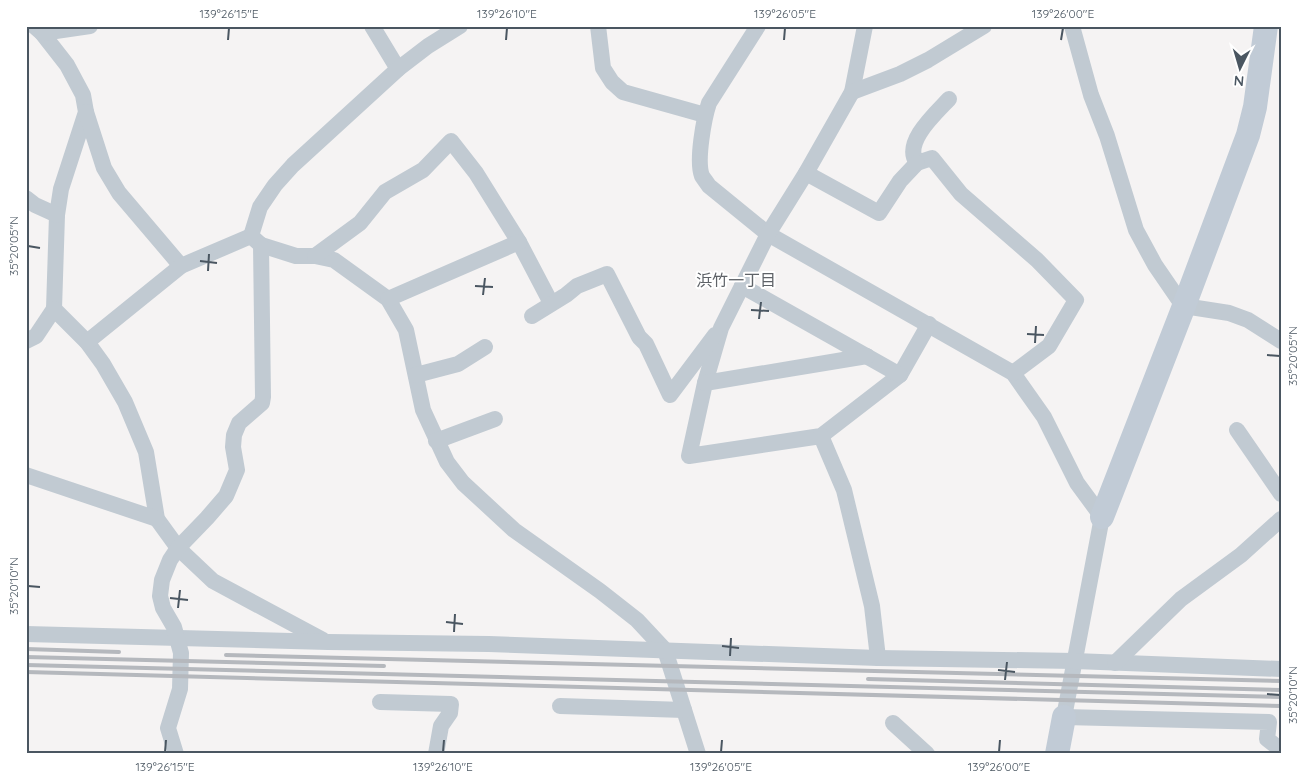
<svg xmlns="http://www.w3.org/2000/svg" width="1307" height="780" font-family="Quicksand,'Noto Sans JP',sans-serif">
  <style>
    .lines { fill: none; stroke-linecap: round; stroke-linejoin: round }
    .street { stroke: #c1cad2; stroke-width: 16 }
    .secondary { stroke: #c1cbd6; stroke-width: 24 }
    .rail { stroke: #b5b8bd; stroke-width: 4 }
    .ticks { fill: none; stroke: #4a5661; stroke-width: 2 }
    .labels { text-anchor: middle; stroke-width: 4; stroke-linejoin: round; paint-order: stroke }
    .neighbourhood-label { font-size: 16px; fill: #5f6368; stroke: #fff }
    .neatline { fill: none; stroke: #4a5661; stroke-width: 2 }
    .ticks-label { font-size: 12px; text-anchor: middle; fill: #4a5661 }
  </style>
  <rect width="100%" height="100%" fill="#f5f3f3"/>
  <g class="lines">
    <g class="street">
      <path d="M34,26L42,33L67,65L83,95L86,112L61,189L57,215L54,309L87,342L103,364L125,402L146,452L157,519L178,548L213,581L323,640"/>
      <path d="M372,26L398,69"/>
      <path d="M598,26L603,68L612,82L623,92L705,115"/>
      <path d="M758,26L709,103C704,118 696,161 702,176C704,179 707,183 709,186L768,234L1013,373L1044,417L1077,483L1102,517L1064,717L1269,722L1267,739L1281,750"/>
      <path d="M865,26L852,92L806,173L768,234L721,328L705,383L689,456L821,436L900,375L929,324"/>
      <path d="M1072,26L1091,95L1107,136L1136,230L1155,265L1179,300L1184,306L1229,313L1248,320L1281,341"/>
      <path d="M42,33L90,26"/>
      <path d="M852,92L900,74L928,60L984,26"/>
      <path d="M949,99C936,113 902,143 917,163L932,158L961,194L1037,260L1076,300L1049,346L1013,373"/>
      <path d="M86,112L104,168L119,193L181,266"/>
      <path d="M806,173L879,213L900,181L917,163"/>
      <path d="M26,198L35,205L57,215"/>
      <path d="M261,245L296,256H315L334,260L388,299L406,330L423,410L447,462L463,483L514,530L600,591L637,620L665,650L698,754"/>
      <path d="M315,256L360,223L385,192L423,170L451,141L476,173L519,242L551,303"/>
      <path d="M742,286L900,375"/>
      <path d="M388,299L519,242"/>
      <path d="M532,316L566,295L577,286L607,274L639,337L646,344L670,395L715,335"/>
      <path d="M26,341L36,336L54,309"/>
      <path d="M87,342L181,266L251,236"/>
      <path d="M416,375L458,364L485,347"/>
      <path d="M705,383L867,356"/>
      <path d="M1237,430L1281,494"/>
      <path d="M821,436L844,490L872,606L878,658"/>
      <path d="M436,441L495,419"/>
      <path d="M26,475L157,519"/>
      <path d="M26,634L328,642L489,644L878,658L1075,661L1281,669"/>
      <path d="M1115,663L1181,599L1241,555L1281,519"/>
      <path d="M380,702L451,704L450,713L441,726L436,754"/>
      <path d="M560,706L684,710"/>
      <path d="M893,723L927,754"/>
      <path d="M176,754L168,728L180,689L181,653L174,627L163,608L160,596L162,580L170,560L178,548L207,518L226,496L237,470L233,447L234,435L239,423L262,403L263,397L261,245L251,236L260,207L275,185L293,165L398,69L428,46L460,26"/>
    </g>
    <g class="secondary">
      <path d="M1102,517L1184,306L1248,135L1255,107L1266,26"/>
      <path d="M1057,754L1064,717"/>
    </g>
    <g class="rail">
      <path d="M26,649L119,652"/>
      <path d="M226,655L1281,681"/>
      <path d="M26,657L384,666"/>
      <path d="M26,665L1281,697"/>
      <path d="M26,672L1281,706"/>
      <path d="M868,679L1281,690"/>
    </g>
  </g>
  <path class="ticks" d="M228,40L229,28M506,40L507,28M784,40L785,28M1061,40L1063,28M28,246L40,248M200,261L217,263M208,271L209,254M475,286L493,287M483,295L485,278M751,310L769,311M759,319L761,302M1027,334L1044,335M1035,343L1036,326M1267,355L1280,356M28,586L40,587M170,598L188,600M178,608L180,590M446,622L463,624M454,632L455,614M722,646L739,648M730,656L731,638M998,670L1015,672M1005,680L1007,662M1267,694L1280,695M165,752L166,740M443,752L444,740M721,752L722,740M999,752L1000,740"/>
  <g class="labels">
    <g class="neighbourhood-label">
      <text x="736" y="286">浜竹一丁目</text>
    </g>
  </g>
  <rect width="1307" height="780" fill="none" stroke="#ffffff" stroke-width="55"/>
  <g transform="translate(1240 68) rotate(185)" stroke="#ffffff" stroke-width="4" paint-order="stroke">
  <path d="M0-4L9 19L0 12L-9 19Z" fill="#4a5661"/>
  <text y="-8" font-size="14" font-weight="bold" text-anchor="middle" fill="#4a5661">N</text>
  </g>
  <rect x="28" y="28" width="1252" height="724" class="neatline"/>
  <g class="ticks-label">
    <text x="229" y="18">139°26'15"E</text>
    <text x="507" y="18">139°26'10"E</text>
    <text x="785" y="18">139°26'05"E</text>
    <text x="1063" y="18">139°26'00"E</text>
    <text transform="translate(14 246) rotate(-90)" y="4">35°20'05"N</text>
    <text transform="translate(1293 356) rotate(-90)" y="4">35°20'05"N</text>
    <text transform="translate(14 586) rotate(-90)" y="4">35°20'10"N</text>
    <text transform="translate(1293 695) rotate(-90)" y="4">35°20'10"N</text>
    <text x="165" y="771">139°26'15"E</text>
    <text x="443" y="771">139°26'10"E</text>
    <text x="721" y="771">139°26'05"E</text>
    <text x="999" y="771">139°26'00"E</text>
  </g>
</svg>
